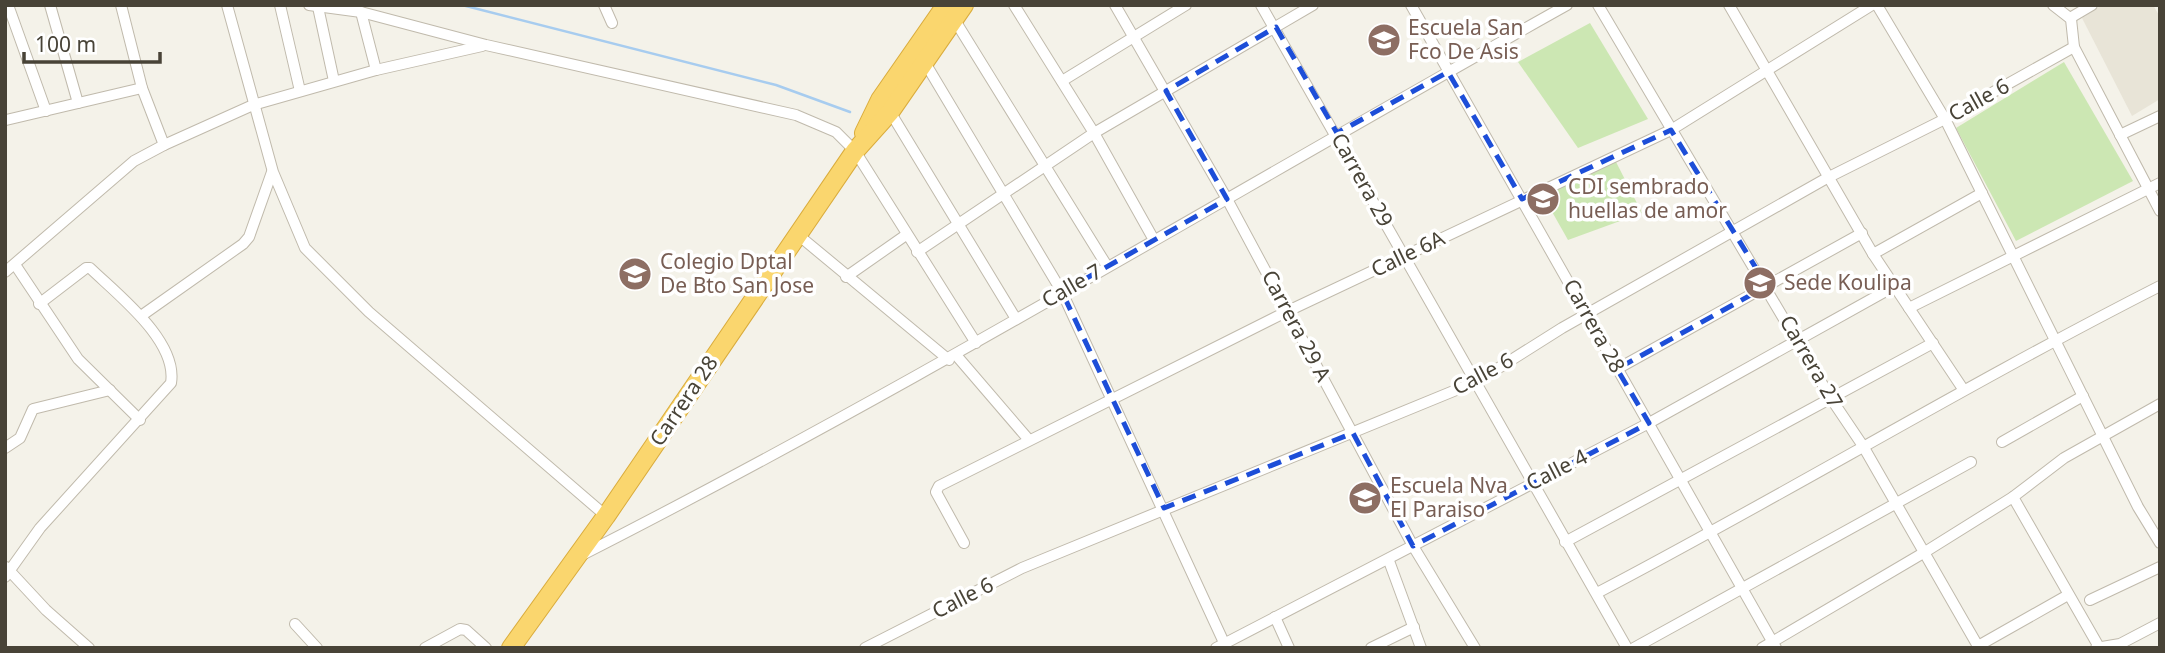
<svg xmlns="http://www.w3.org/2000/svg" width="2165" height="653" font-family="'Noto Sans',sans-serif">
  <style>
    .residential { fill: #e8e4d7 }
    .green { fill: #cce7b3 }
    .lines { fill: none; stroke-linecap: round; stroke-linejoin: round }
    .stream { stroke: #a7ccef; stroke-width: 2.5 }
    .street-casing { stroke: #c0baac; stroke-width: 12 }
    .highway-casing { stroke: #daac3d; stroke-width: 20 }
    .street { stroke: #fff; stroke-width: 10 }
    .highway { stroke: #fad66e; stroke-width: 18 }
    .marked { fill: none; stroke: #1d4ed8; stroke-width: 5; stroke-dasharray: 14 9; stroke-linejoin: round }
    .labels { text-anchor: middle; stroke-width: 7; stroke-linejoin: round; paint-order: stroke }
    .education-label { font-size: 21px; fill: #785e54; stroke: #fff; text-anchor: start }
    .street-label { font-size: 21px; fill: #484337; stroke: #fff }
  </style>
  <rect width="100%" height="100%" fill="#f4f2e9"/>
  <path class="residential" d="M2102,5H2153L2160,17V99L2132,116L2082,18Z"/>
  <g class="green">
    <path d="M1590,23L1648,119L1578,148L1518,62Z"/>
    <path d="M2064,62L2133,181L2016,241L1956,128Z"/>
    <path d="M1614,158L1642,213L1568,240L1542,194Z"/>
  </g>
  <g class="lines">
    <path class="stream" d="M462,5L776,85L850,112"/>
    <defs>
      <g id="street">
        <path d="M8,5L46,111"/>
        <path d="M50,5L78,103"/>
        <path d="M121,5L142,88L164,145"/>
        <path d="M227,5L273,172L305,248L369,312L606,516"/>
        <path d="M280,5L300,91"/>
        <path d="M309,5L361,12L486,45L796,115L836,132L855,151L976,343"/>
        <path d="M604,5L612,23"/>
        <path d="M1014,5L1094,133L1154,240"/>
        <path d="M1115,5L1227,199L1413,546L1475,648"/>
        <path d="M1261,5L1627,648"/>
        <path d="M1411,5L1776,648"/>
        <path d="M1598,5L1830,397L1863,446L1979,648"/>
        <path d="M1729,5L1873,254L1963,389"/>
        <path d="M1877,5L1945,119L2138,507L2160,543"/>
        <path d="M2053,5L2071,19L2074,47L2160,211"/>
        <path d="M318,7L334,81"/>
        <path d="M361,12L376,70"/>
        <path d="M2070,18L2092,5"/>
        <path d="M954,19L1107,266"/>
        <path d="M924,61L1062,292L1226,647"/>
        <path d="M1062,81L1186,5"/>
        <path d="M889,110L1016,319"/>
        <path d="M6,120L142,88"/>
        <path d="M2120,135L2160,116"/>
        <path d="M797,234L949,360"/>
        <path d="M917,252L1094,133L1313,5"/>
        <path d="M1873,254L1982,193"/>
        <path d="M16,266L78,359L140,420"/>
        <path d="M5,272L134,161L164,145L253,105L376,70L482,46"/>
        <path d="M846,277L906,235"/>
        <path d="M1909,308L2160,183"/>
        <path d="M141,316L243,244L249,237L272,172"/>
        <path d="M956,355L1029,440"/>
        <path d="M1617,369L1862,233"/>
        <path d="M2002,442L2083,396"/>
        <path d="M5,448L20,438L33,409L110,390"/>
        <path d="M2013,497L2099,647"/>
        <path d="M1565,542L1933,343"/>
        <path d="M964,543L936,492L939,486L1288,311L1671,130L1872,5"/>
        <path d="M580,556C916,385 1238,189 1567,5"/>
        <path d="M1389,561L1421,648"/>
        <path d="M6,567L46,610L89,648"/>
        <path d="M5,577L40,528L171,383C178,341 118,295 90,268H86L39,304"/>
        <path d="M1597,593C1786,494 1969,383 2160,286"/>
        <path d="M2090,600L2160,567"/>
        <path d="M1275,617L1289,648"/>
        <path d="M295,624L317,648"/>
        <path d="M1978,646L2068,595"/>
        <path d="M425,648L460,629L466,630L486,648"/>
        <path d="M865,648L1022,568L1478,381L1562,328L1827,178L1945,119L2074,47"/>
        <path d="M1216,648L1649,423L1895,286"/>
        <path d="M1371,648L1414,627"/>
        <path d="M1634,648L1971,462"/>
        <path d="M1762,648L1925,552L2013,497L2064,458L2160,404"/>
        <path d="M2096,648L2120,644L2160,623"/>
      </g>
      <g id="highway">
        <path d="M864,133L880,100L946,5"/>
        <path d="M511,648L606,516L855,151L890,112L964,5"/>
      </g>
    </defs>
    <use href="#street" class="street-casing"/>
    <use href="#highway" class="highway-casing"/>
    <use href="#street" class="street"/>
    <use href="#highway" class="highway"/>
  </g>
  <path class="marked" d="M1276,27L1337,133L1448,72L1522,199L1671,130L1767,286L1617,369L1649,423L1413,546L1353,433L1164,508L1062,292L1227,199L1166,91Z"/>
  <defs>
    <symbol id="school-disc" viewBox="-11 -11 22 22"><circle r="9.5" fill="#8d6e63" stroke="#fff"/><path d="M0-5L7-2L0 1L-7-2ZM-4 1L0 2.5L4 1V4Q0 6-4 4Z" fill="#fff"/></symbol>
  </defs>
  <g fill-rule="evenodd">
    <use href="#school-disc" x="1365" y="21" width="38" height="38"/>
    <use href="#school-disc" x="1524" y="180" width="38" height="38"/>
    <use href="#school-disc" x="616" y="255" width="38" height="38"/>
    <use href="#school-disc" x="1741" y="264" width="38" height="38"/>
    <use href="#school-disc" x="1346" y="479" width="38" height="38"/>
  </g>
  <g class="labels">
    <g class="education-label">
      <text x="1408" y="35">Escuela San<tspan x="1408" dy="24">Fco De Asis</tspan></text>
      <text x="1568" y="194">CDI sembrado<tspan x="1568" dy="24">huellas de amor</tspan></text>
      <text x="660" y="269">Colegio Dptal<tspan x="660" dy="24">De Bto San Jose</tspan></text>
      <text x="1784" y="290">Sede Koulipa</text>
      <text x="1390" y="493">Escuela Nva<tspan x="1390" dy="24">El Paraiso</tspan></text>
    </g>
    <g class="street-label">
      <text transform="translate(1979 100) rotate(-29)" y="7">Calle 6</text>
      <text transform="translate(1362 180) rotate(61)" y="7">Carrera 29</text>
      <text transform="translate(1408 254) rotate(-26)" y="7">Calle 6A</text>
      <text transform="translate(1072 286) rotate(-30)" y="7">Calle 7</text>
      <text transform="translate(1296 326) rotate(62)" y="7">Carrera 29 A</text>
      <text transform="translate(1594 326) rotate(61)" y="7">Carrera 28</text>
      <text transform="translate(1811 362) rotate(60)" y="7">Carrera 27</text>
      <text transform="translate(1483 374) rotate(-28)" y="7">Calle 6</text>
      <text transform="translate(684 401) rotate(-56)" y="7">Carrera 28</text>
      <text transform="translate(1557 470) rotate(-27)" y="7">Calle 4</text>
      <text transform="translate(963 598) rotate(-27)" y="7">Calle 6</text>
    </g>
  </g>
  <rect width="2165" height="653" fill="none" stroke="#484337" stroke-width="14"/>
  <path d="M24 52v10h136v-10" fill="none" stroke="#484337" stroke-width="3.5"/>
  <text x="35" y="52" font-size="21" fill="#484337" stroke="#ffffff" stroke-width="5" paint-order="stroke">100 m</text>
</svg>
